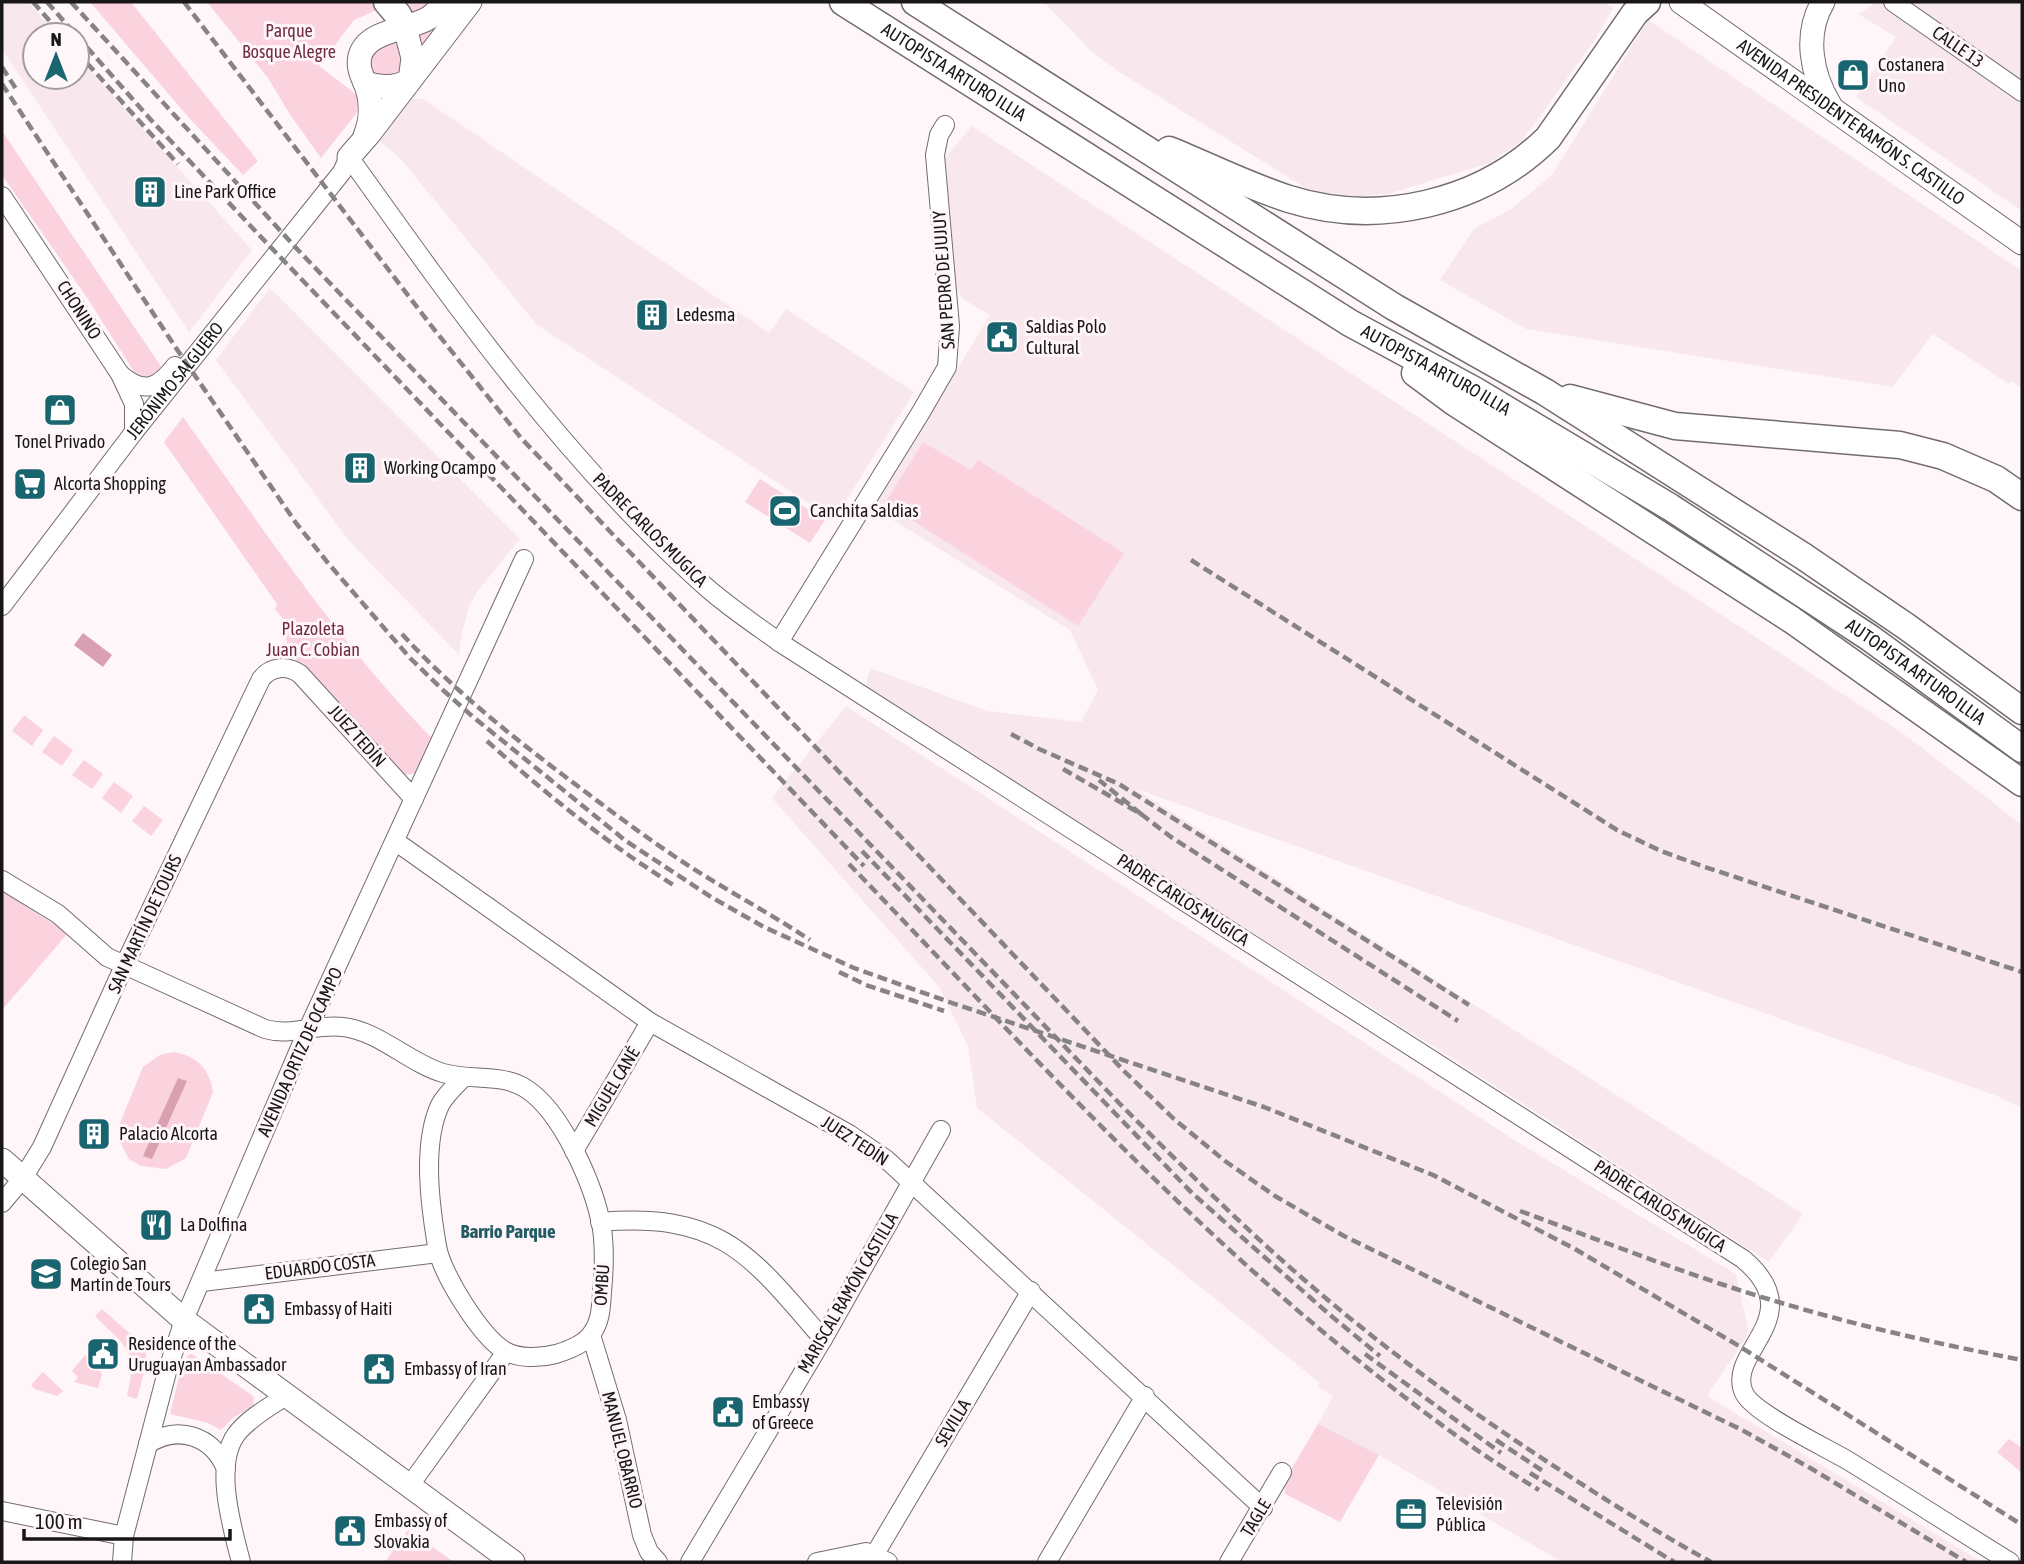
<svg xmlns="http://www.w3.org/2000/svg" width="2024" height="1564" font-family="'Asap Condensed',sans-serif">
  <style>
    .built { fill: #f8e8ed }
    .green { fill: #fad3de }
    .water { fill: #d8a0b1 }
    .lines { fill: none; stroke-linecap: round; stroke-linejoin: round }
    .minor-casing { stroke: #736c6e; stroke-width: 20 }
    .major-casing { stroke: #736c6e; stroke-width: 25 }
    .highway-casing { stroke: #736c6e; stroke-width: 29 }
    .minor { stroke: #fff; stroke-width: 18 }
    .major { stroke: #fff; stroke-width: 23 }
    .highway { stroke: #fff; stroke-width: 26 }
    .rail { stroke: #878384; stroke-width: 4.5; stroke-dasharray: 10 5; stroke-linecap: butt }
    .labels { text-anchor: middle; stroke-width: 6; stroke-linejoin: round; paint-order: stroke }
    .park-label { font-size: 18px; fill: #702d46; stroke: #fef6f8 }
    .street-label { font-size: 18px; fill: #181617; stroke: #fef6f8 }
    .poi-label { font-size: 18px; fill: #181617; stroke: #fef6f8; text-anchor: start }
    .neighbourhood-label { font-size: 19px; font-weight: bold; fill: #225b63; stroke: #fef6f8 }
  </style>
  <rect width="100%" height="100%" fill="#fef6f8"/>
  <g class="built">
    <path d="M2,2H28L58,35H35V77H77V56L252,250L189,332L2,49Z"/>
    <path d="M1044,2H1604L1613,8L1594,41L1522,141L1489,163L1388,194L1346,197L1312,192L1121,73L1092,52Z"/>
    <path d="M1877,2H2022V211L1856,97L1896,37L1858,14Z"/>
    <path d="M1648,20L2022,271V389L2012,381L2009,384L1933,334L1893,387L1526,329L1440,280L1474,229L1511,209L1552,175Z"/>
    <path d="M412,99H423L769,333L786,309L914,392L834,520L536,324L400,158L378,140Z"/>
    <path d="M972,126L1904,734L2022,825V1108L1997,1096L1136,789L1803,1214L1769,1262L1450,1057L865,689L870,668L987,711L1081,722L1098,690L1070,630L874,508L990,315L963,299L955,286L953,274L944,159Z"/>
    <path d="M270,288L520,539L477,592L469,606L461,637L459,655L350,542L216,360Z"/>
    <path d="M846,706L1519,1143L1736,1274L1749,1333L1707,1396L1982,1562H1562L1379,1455L1318,1424L1333,1396L1318,1387L1320,1383L977,1108L968,1046L939,987L772,798Z"/>
  </g>
  <g class="green">
    <path d="M90,2H131L258,161L243,175L190,119Z"/>
    <path d="M207,2H369L379,9L354,20L319,66L357,95L358,111L321,158L289,113L268,78Z"/>
    <path d="M387,2H470L367,130L359,60L405,28Z"/>
    <path d="M2,131L162,368L148,381L136,375L88,299L2,175Z"/>
    <path d="M183,417C263,528 338,643 435,741L417,773L405,775L398,771L288,651L283,619L275,609L277,604L164,442Z"/>
    <path d="M923,442L971,470L978,460L1124,553L1078,626L885,503Z"/>
    <path d="M760,479L825,520L810,543L745,502Z"/>
    <path d="M24,715L43,730L32,746L12,731Z"/>
    <path d="M54,736L73,750L62,766L42,752Z"/>
    <path d="M84,760L103,774L92,789L72,775Z"/>
    <path d="M114,782L133,796L121,813L102,798Z"/>
    <path d="M144,806L163,820L151,836L132,821Z"/>
    <path d="M2,891L68,933L2,1010Z"/>
    <path d="M173,1052C197,1056 209,1068 213,1092L186,1158L166,1169L141,1166L129,1159L119,1140L118,1128L143,1067L160,1055Z"/>
    <path d="M102,1309L145,1347L147,1361L137,1399L127,1396C139,1349 126,1348 95,1316Z"/>
    <path d="M192,1354L253,1396L254,1405L233,1418L221,1430L208,1423L170,1414L181,1369L188,1355Z"/>
    <path d="M85,1355L102,1374L98,1388L74,1382L78,1377L72,1371Z"/>
    <path d="M43,1372L63,1391L57,1396L35,1389L31,1385Z"/>
    <path d="M1318,1424L1379,1455L1340,1522L1285,1494L1284,1482Z"/>
    <path d="M2009,1439L2022,1448V1473L1997,1452Z"/>
    <path d="M408,1530L454,1562H385Z"/>
  </g>
  <g class="water">
    <path d="M83,633L112,655L103,667L74,645Z"/>
    <path d="M178,1078L187,1081L152,1159L143,1156Z"/>
  </g>
  <g class="lines">
    <defs>
      <g id="minor">
        <path d="M1893,2L2022,92"/>
        <path d="M349,157C454,304 561,455 695,577C720,601 750,621 779,642L1743,1259C1812,1317 1725,1351 1744,1393C1753,1413 1825,1447 1847,1460C1901,1493 1955,1528 2010,1562"/>
        <path d="M2,196L120,374L134,404V432"/>
        <path d="M120,374C144,395 158,388 175,366"/>
        <path id="s1" d="M2,606L134,432L342,172L349,157"/>
        <path d="M779,642L921,412L947,367L950,326L935,155L939,135L945,125"/>
        <path d="M395,841L650,1022L849,1134L887,1160L1263,1508"/>
        <path d="M2,880L58,914L107,957L265,1029C292,1037 316,1023 343,1027C379,1031 409,1063 443,1073C471,1081 500,1073 525,1088C562,1111 595,1187 602,1229C605,1250 604,1271 602,1292C601,1306 601,1321 592,1333C585,1344 569,1350 556,1354C541,1358 519,1359 505,1351C481,1337 441,1273 437,1246C430,1205 422,1144 440,1105C446,1094 455,1086 464,1077"/>
        <path d="M574,1151L650,1022"/>
        <path d="M2,1203L23,1178L42,1147L124,966L261,679C271,666 287,665 300,674L414,799"/>
        <path d="M600,1222C721,1212 750,1254 823,1339"/>
        <path d="M202,1282L438,1253"/>
        <path d="M591,1335L617,1420L642,1535L649,1552L658,1562"/>
        <path d="M148,1444C178,1425 212,1435 226,1469"/>
        <path d="M410,1485L506,1352"/>
        <path d="M2,1511L124,1536"/>
        <path d="M875,1554L1031,1291"/>
        <path d="M122,1562L124,1536L167,1372L184,1320L308,1029L524,559"/>
        <path d="M241,1562C232,1527 212,1461 239,1431C252,1416 271,1406 287,1395"/>
        <path d="M690,1562L823,1339L941,1130"/>
        <path d="M817,1562L866,1552L888,1562"/>
        <path d="M1047,1562L1145,1396"/>
        <path d="M1229,1562L1282,1472"/>
      </g>
      <g id="major">
        <path id="s2" d="M1681,2L2022,243"/>
        <path d="M1823,2C1804,34 1811,74 1830,105"/>
        <path d="M365,83C381,88 396,89 410,80L413,58L405,28"/>
        <path d="M365,136C371,121 372,103 367,88C363,77 357,69 360,56C367,31 405,30 425,20C434,16 439,9 445,2"/>
        <path d="M349,157L369,134L470,2"/>
        <path d="M2,1160L184,1320L513,1562"/>
      </g>
      <g id="highway">
        <path d="M387,2L398,15L405,28"/>
        <path id="s3" d="M843,2L1350,323L1474,390L1670,507L1870,638L2022,749"/>
        <path d="M915,2L1394,307L1545,392L1803,556L1907,627L2022,711"/>
        <path d="M1169,150C1209,166 1248,186 1289,199C1378,227 1481,204 1548,138L1635,13L1647,2"/>
        <path d="M1415,373L1454,402L1792,620L2022,783"/>
        <path d="M1570,398L1675,426L1900,445L1943,456L1996,479L2022,497"/>
      </g>
    </defs>
    <use href="#minor" class="minor-casing"/>
    <use href="#major" class="major-casing"/>
    <use href="#highway" class="highway-casing"/>
    <use href="#minor" class="minor"/>
    <use href="#major" class="major"/>
    <use href="#highway" class="highway"/>
    <g class="rail">
      <path d="M33,2L62,35"/>
      <path d="M47,2L76,35"/>
      <path d="M71,2L298,250L1119,1103C1170,1154 1221,1205 1275,1254C1366,1336 1464,1408 1566,1474C1614,1505 1662,1535 1711,1562"/>
      <path d="M184,2L433,328L521,438L1126,1073L1174,1119L1225,1161L1275,1196L1344,1236L1742,1430L1812,1469L1966,1562"/>
      <path d="M77,36L151,120L261,237L864,866"/>
      <path d="M77,52L178,164"/>
      <path d="M2,67L18,92"/>
      <path d="M2,84L176,348L296,523L328,563L410,658L444,691L472,716L626,841L711,897L764,927L854,968L952,1003L1264,1107L1433,1175L1575,1249L1739,1346L2022,1525"/>
      <path d="M1191,560L1617,830L1661,851L1702,866L2022,972"/>
      <path d="M402,634C453,690 515,739 575,784C608,809 640,833 674,856C718,886 765,910 810,940"/>
      <path d="M1011,734L1039,749L1119,784L1469,1005"/>
      <path d="M487,741C546,794 608,844 675,886"/>
      <path d="M1063,769L1141,814L1099,780"/>
      <path d="M1141,814L1171,837L1458,1021"/>
      <path d="M862,851L1192,1193L1330,1315L1380,1356"/>
      <path d="M849,864C1011,1032 1168,1207 1350,1354C1411,1403 1472,1450 1539,1490"/>
      <path d="M839,972L866,985L944,1011"/>
      <path d="M1520,1211C1608,1243 1695,1278 1785,1304C1863,1327 1943,1345 2022,1360"/>
      <path d="M1365,1354L1501,1453"/>
      <path d="M1496,1440L1546,1473"/>
      <path d="M1530,1473L1674,1562"/>
    </g>
  </g>
  <defs>
    <symbol id="shop-square" viewBox="-11 -11 22 22"><rect x="-9" y="-9" width="18" height="18" rx="4" fill="#18646f" stroke="#fef6f8"/><path d="M-5-2.5h2.3a2.7 3.5 0 0 1 5.4 0H5L5.5 6h-11ZM-1.5-2.5h3a1.5 2.3 0 0 0-3 0Z" fill="#fff"/></symbol>
    <symbol id="building-square" viewBox="-11 -11 22 22"><rect x="-9" y="-9" width="18" height="18" rx="4" fill="#18646f" stroke="#fef6f8"/><path d="M-4-6H4V6H1V3H-1V6H-4ZM-2.5-4.3h1.7v1.8h-1.7ZM.8-4.3h1.7v1.8H.8ZM-2.5-1h1.7V.8h-1.7ZM.8-1h1.7V.8H.8Z" fill="#fff"/></symbol>
    <symbol id="civic-square" viewBox="-11 -11 22 22"><rect x="-9" y="-9" width="18" height="18" rx="4" fill="#18646f" stroke="#fef6f8"/><path d="M-.6-6.5H3V-4.5H.6V-3L4-1V1h2V6H-6V1h2V-1L-.6-3ZM-1.2 2.5V6h2.4V2.5Z" fill="#fff"/></symbol>
    <symbol id="supermarket-square" viewBox="-11 -11 22 22"><rect x="-9" y="-9" width="18" height="18" rx="4" fill="#18646f" stroke="#fef6f8"/><path d="M-6-5.5h2.5l.6 2H6L4.5 2H-2.5L-4.4-4H-6ZM-1.5 3.2a1.3 1.3 0 1 0 .1 0ZM3 3.2a1.3 1.3 0 1 0 .1 0Z" fill="#fff"/></symbol>
    <symbol id="stadium-square" viewBox="-11 -11 22 22"><rect x="-9" y="-9" width="18" height="18" rx="4" fill="#18646f" stroke="#fef6f8"/><path d="M0-5a6.5 5 0 1 0 0 10a6.5 5 0 1 0 0-10ZM-3.5-1.8h7v3.6h-7Z" fill="#fff"/></symbol>
    <symbol id="restaurant-square" viewBox="-11 -11 22 22"><rect x="-9" y="-9" width="18" height="18" rx="4" fill="#18646f" stroke="#fef6f8"/><path d="M-5-6h1v4h1v-4h1v4h1v-4h1v5L-1.5 .5V6h-2V.5L-5-1ZM5-6V6H3V1.5H1.5Q1.5-4 5-6Z" fill="#fff"/></symbol>
    <symbol id="university-square" viewBox="-11 -11 22 22"><rect x="-9" y="-9" width="18" height="18" rx="4" fill="#18646f" stroke="#fef6f8"/><path d="M0-5L7-2L0 1L-7-2ZM-4 1L0 2.5L4 1V4Q0 6-4 4Z" fill="#fff"/></symbol>
    <symbol id="office-square" viewBox="-11 -11 22 22"><rect x="-9" y="-9" width="18" height="18" rx="4" fill="#18646f" stroke="#fef6f8"/><path d="M-6-3h4V-5.5h4V-3h4V5H-6ZM-1-4.5V-3h2v-1.5ZM-6 0V1H6V0Z" fill="#fff"/></symbol>
  </defs>
  <g fill-rule="evenodd">
    <use href="#shop-square" x="1834" y="56" width="38" height="38"/>
    <use href="#building-square" x="131" y="173" width="38" height="38"/>
    <use href="#building-square" x="633" y="296" width="38" height="38"/>
    <use href="#civic-square" x="983" y="318" width="38" height="38"/>
    <use href="#shop-square" x="41" y="391" width="38" height="38"/>
    <use href="#building-square" x="341" y="449" width="38" height="38"/>
    <use href="#supermarket-square" x="11" y="465" width="38" height="38"/>
    <use href="#stadium-square" x="766" y="492" width="38" height="38"/>
    <use href="#building-square" x="75" y="1115" width="38" height="38"/>
    <use href="#restaurant-square" x="137" y="1206" width="38" height="38"/>
    <use href="#university-square" x="27" y="1255" width="38" height="38"/>
    <use href="#civic-square" x="240" y="1290" width="38" height="38"/>
    <use href="#civic-square" x="84" y="1335" width="38" height="38"/>
    <use href="#civic-square" x="360" y="1350" width="38" height="38"/>
    <use href="#civic-square" x="709" y="1393" width="38" height="38"/>
    <use href="#office-square" x="1392" y="1495" width="38" height="38"/>
    <use href="#civic-square" x="331" y="1512" width="38" height="38"/>
  </g>
  <g class="labels">
    <g class="park-label">
      <text x="289" y="37">Parque<tspan x="289" dy="21">Bosque Alegre</tspan></text>
      <text x="313" y="635">Plazoleta<tspan x="313" dy="21">Juan C. Cobian</tspan></text>
    </g>
    <g class="street-label">
      <text transform="translate(1958 47) rotate(35)" y="6">CALLE 13</text>
      <text dy="6" stroke="none"><textPath href="#s3" startOffset="131">AUTOPISTA ARTURO ILLIA</textPath></text>
      <text dy="6" stroke="none"><textPath href="#s2" startOffset="208">AVENIDA PRESIDENTE RAMÓN S. CASTILLO</textPath></text>
      <text transform="translate(944 280) rotate(-94)" y="6">SAN PEDRO DE JUJUY</text>
      <text transform="translate(79 310) rotate(57)" y="6">CHONINO</text>
      <text dy="6" stroke="none"><textPath href="#s3" startOffset="698">AUTOPISTA ARTURO ILLIA</textPath></text>
      <text dy="6" stroke="none"><textPath href="#s1" startOffset="284">JERÓNIMO SALGUERO</textPath></text>
      <text transform="translate(650 530) rotate(45)" y="6">PADRE CARLOS MUGICA</text>
      <text dy="6" stroke="none"><textPath href="#s3" startOffset="1265">AUTOPISTA ARTURO ILLIA</textPath></text>
      <text transform="translate(357 736) rotate(48)" y="6">JUEZ TEDÍN</text>
      <text transform="translate(1183 900) rotate(33)" y="6">PADRE CARLOS MUGICA</text>
      <text transform="translate(145 924) rotate(-65)" y="6">SAN MARTÍN DE TOURS</text>
      <text transform="translate(300 1052) rotate(-66)" y="6">AVENIDA ORTIZ DE OCAMPO</text>
      <text transform="translate(612 1087) rotate(-59)" y="6">MIGUEL CANÉ</text>
      <text transform="translate(855 1141) rotate(33)" y="6">JUEZ TEDÍN</text>
      <text transform="translate(1660 1206) rotate(33)" y="6">PADRE CARLOS MUGICA</text>
      <text transform="translate(320 1267) rotate(-7)" y="6">EDUARDO COSTA</text>
      <text transform="translate(602 1285) rotate(-86)" y="6">OMBÚ</text>
      <text transform="translate(848 1293) rotate(-60)" y="6">MARISCAL RAMÓN CASTILLA</text>
      <text transform="translate(953 1423) rotate(-59)" y="6">SEVILLA</text>
      <text transform="translate(622 1450) rotate(76)" y="6">MANUEL OBARRIO</text>
      <text transform="translate(1256 1518) rotate(-59)" y="6">TAGLE</text>
    </g>
    <g class="poi-label">
      <text x="1878" y="71">Costanera<tspan x="1878" dy="21">Uno</tspan></text>
      <text x="174" y="198">Line Park Office</text>
      <text x="676" y="321">Ledesma</text>
      <text x="1026" y="333">Saldias Polo<tspan x="1026" dy="21">Cultural</tspan></text>
      <text x="60" y="448" text-anchor="middle">Tonel Privado</text>
      <text x="384" y="474">Working Ocampo</text>
      <text x="54" y="490">Alcorta Shopping</text>
      <text x="810" y="517">Canchita Saldias</text>
      <text x="119" y="1140">Palacio Alcorta</text>
      <text x="180" y="1231">La Dolfina</text>
      <text x="70" y="1270">Colegio San<tspan x="70" dy="21">Martín de Tours</tspan></text>
      <text x="284" y="1315">Embassy of Haiti</text>
      <text x="128" y="1350">Residence of the<tspan x="128" dy="21">Uruguayan Ambassador</tspan></text>
      <text x="404" y="1375">Embassy of Iran</text>
      <text x="752" y="1408">Embassy<tspan x="752" dy="21">of Greece</tspan></text>
      <text x="1436" y="1510">Televisión<tspan x="1436" dy="21">Pública</tspan></text>
      <text x="374" y="1527">Embassy of<tspan x="374" dy="21">Slovakia</tspan></text>
    </g>
    <g class="neighbourhood-label">
      <text x="508" y="1238">Barrio Parque</text>
    </g>
  </g>
  <rect width="2024" height="1564" fill="none" stroke="#181617" stroke-width="7"/>
  <g transform="translate(56 56)"><circle r="33" fill="#fef6f8" stroke="#a29c9e" stroke-width="2"/>
  <path d="M0-5L12 26L0 18L-12 26Z" fill="#18646f"/>
  <text y="-10" font-size="19" font-weight="bold" text-anchor="middle" fill="#181617">N</text>
  </g>
  <path d="M24 1529v10h206v-10" fill="none" stroke="#181617" stroke-width="3.5"/>
  <text x="35" y="1529" font-size="21" fill="#181617" stroke="#fef6f8" stroke-width="5" paint-order="stroke">100 m</text>
</svg>
